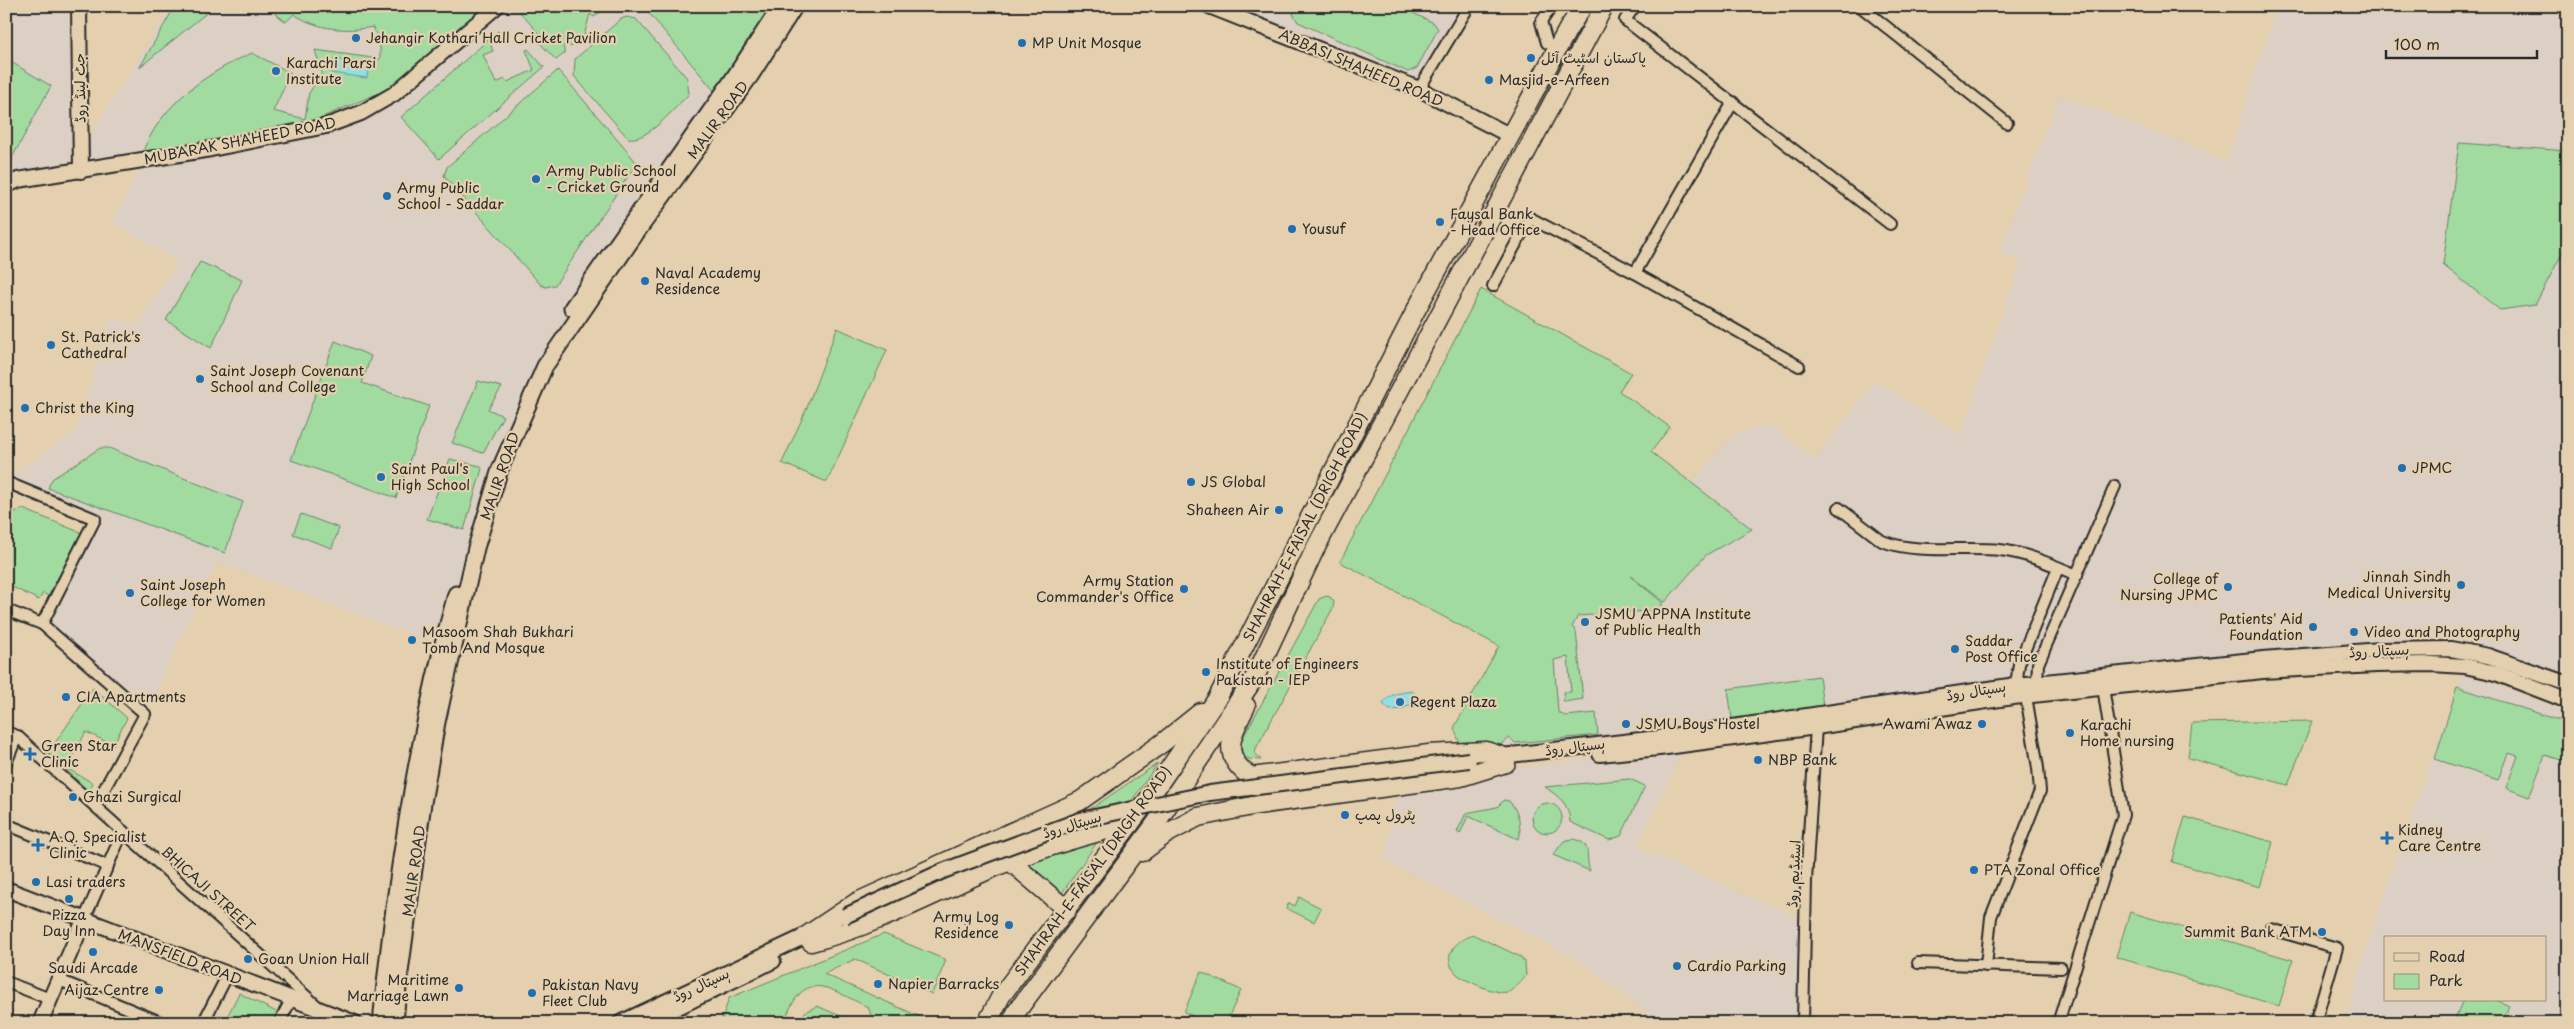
<svg xmlns="http://www.w3.org/2000/svg" width="2574" height="1029" font-family="'Playpen Sans','Playpen Sans Arabic',sans-serif">
  <style>
    .built { fill: #dccfc4; fill-rule: evenodd }
    .green { fill: #a2dba0; stroke: #668366 }
    .water { fill: #8ee0e5; stroke: #66989b }
    .lines { fill: none; stroke-linecap: round; stroke-linejoin: round }
    .street-casing { stroke: #2b2b2b; stroke-width: 14 }
    .secondary-casing { stroke: #2b2b2b; stroke-width: 18 }
    .primary-casing { stroke: #2b2b2b; stroke-width: 19 }
    .highway-casing { stroke: #2b2b2b; stroke-width: 21 }
    .street { stroke: #e4d0ae; stroke-width: 10 }
    .secondary { stroke: #e4d0ae; stroke-width: 14 }
    .primary { stroke: #e4d0ae; stroke-width: 15 }
    .highway { stroke: #e4d0ae; stroke-width: 18 }
    .secondary-bridge-casing { stroke: #2b2b2b; stroke-width: 18; stroke-linecap: butt }
    .secondary-bridge { stroke: #e4d0ae; stroke-width: 14 }
    .poi-dot { fill: #1f6fb2; stroke: #e4d0ae; stroke-width: 2 }
    .labels { text-anchor: middle; stroke-width: 4.5; stroke-linejoin: round; paint-order: stroke }
    .poi-label { font-size: 14px; fill: #2b2b2b; stroke: #e4d0ae; text-anchor: start }
    .street-label { font-size: 14px; fill: #2b2b2b; stroke: #e4d0ae }
  </style>
  <rect width="100%" height="100%" fill="#e4d0ae"/>
  <filter id="ink" filterUnits="userSpaceOnUse"><feTurbulence type="fractalNoise" baseFrequency=".02" numOctaves="2"/><feDisplacementMap in="SourceGraphic" scale="10" xChannelSelector="R" yChannelSelector="G"/><feConvolveMatrix kernelMatrix="1 2 1 2 8 2 1 2 1" color-interpolation-filters="sRGB"/></filter>
  <g filter="url(#ink)">
    <g class="built">
      <path d="M6,6H79L81,150L172,6H497L361,113L6,186Z"/>
      <path d="M511,6H781L537,361L497,451L442,646L217,562L145,714L42,624L96,516L6,480L76,431L111,316L137,326L178,262L112,222L140,170L338,133L397,100Z"/>
      <path d="M1224,6H1469L1419,89Z"/>
      <path d="M2277,6H2568V682L2488,656L2381,650L1502,756L1501,744L1587,560L1688,486L1735,433L1771,425L1816,460L1875,381L1961,435L2021,261L1999,253L2060,95L2206,152L2226,163Z"/>
      <path d="M2461,676L2493,683L2568,713V1023H2345L2369,939ZM2385,938H2545V1000H2385Z"/>
      <path d="M1686,745L1637,847L1806,921L1803,1023H1661L1582,962L1384,860L1400,784Z"/>
    </g>
    <g class="green">
      <path d="M175,6H215L140,67Z"/>
      <path d="M266,6H493L398,85L325,116L326,121L141,156C160,105 204,74 252,53L291,73L273,111L305,119L309,93L322,73L315,50L380,59V41L373,27C346,32 318,30 294,14L286,22Z"/>
      <path d="M525,6H601L604,9L594,17L590,14L584,36L571,47L567,43L563,47L565,53L556,60L537,40L541,36L519,11Z"/>
      <path d="M643,6H779L716,93Z"/>
      <path d="M1297,6H1398L1434,23L1438,29L1417,68L1408,72L1298,22L1293,14Z"/>
      <path d="M627,17L636,19L687,78L689,94C674,108 648,142 628,138L574,76L575,59L621,19Z"/>
      <path d="M498,31L501,35L497,36L498,40L490,43L493,51L483,55L496,83L505,79L507,82L534,70L526,50L528,49L544,67L439,159L401,117Z"/>
      <path d="M6,59L51,86L6,169Z"/>
      <path d="M558,70L637,163L555,285L546,287L541,285L444,176L447,167Z"/>
      <path d="M2459,143L2568,151V242L2535,305L2500,310L2443,265Z"/>
      <path d="M200,262L242,280L211,348L166,320Z"/>
      <path d="M1481,289L1631,373L1619,391L1670,427L1651,452L1752,529L1706,555L1665,602L1630,576L1662,602V610L1578,616L1572,627L1576,631L1583,699L1564,702L1563,692H1571L1568,657L1554,660L1558,712L1565,716L1596,713L1598,735L1515,743L1510,738L1501,744V747L1463,752L1454,728L1499,646L1340,562Z"/>
      <path d="M837,328L887,350L827,482L782,463L806,410Z"/>
      <path d="M335,341L371,356L362,383L429,406L396,498L291,460Z"/>
      <path d="M478,381L502,387L488,409L503,416L483,453L452,443Z"/>
      <path d="M100,448H109L243,502L225,553L48,488L52,479Z"/>
      <path d="M450,459L480,466L482,469L464,530L427,519Z"/>
      <path d="M23,509L82,533L50,597L43,593L39,600L6,584V515Z"/>
      <path d="M301,514L339,528L332,548L293,534Z"/>
      <path d="M1326,596L1330,597L1334,602L1333,608L1254,752L1261,760L1248,759L1239,752L1240,743L1319,599Z"/>
      <path d="M1819,676L1823,706L1732,719L1728,689Z"/>
      <path d="M2457,687L2568,723V762L2545,755L2529,797L2506,788L2518,756L2508,753L2498,780L2435,759Z"/>
      <path d="M93,688L127,718L113,745L86,732L66,768L93,783L89,791L48,753Z"/>
      <path d="M2312,721L2288,785L2188,758L2192,723Z"/>
      <path d="M1158,763L1130,803L1086,812Z"/>
      <path d="M1630,779L1645,786L1621,836L1609,840L1570,822C1569,803 1559,797 1545,787Z"/>
      <path d="M1504,800L1509,801C1519,812 1520,822 1520,836L1518,839L1468,816L1460,834L1457,832L1466,813L1497,807Z"/>
      <circle cx="1547" cy="818" r="15"/>
      <path d="M2185,817L2273,842L2260,887L2172,862Z"/>
      <path d="M1102,835L1062,893L1022,866Z"/>
      <path d="M1572,839C1594,842 1584,856 1590,871L1553,855L1564,841Z"/>
      <path d="M1299,897L1321,908L1314,922L1286,908L1289,903L1295,906Z"/>
      <path d="M2130,912L2293,960L2279,1006L2116,957Z"/>
      <path d="M884,934L946,960L932,994L855,959L824,974L934,1023H874L868,1007C827,988 804,966 784,1023H721L729,998Z"/>
      <path d="M1474,935L1521,957L1525,963L1526,976C1521,982 1515,989 1508,992C1498,995 1465,981 1457,974C1440,958 1455,939 1474,935Z"/>
      <path d="M1201,972L1241,990L1226,1023H1209L1184,1012Z"/>
      <path d="M239,993L280,1014L276,1023H224Z"/>
      <path d="M2463,1000H2496L2509,1006L2502,1023H2453Z"/>
      <path d="M817,1006L857,1023H800L805,1012Z"/>
    </g>
    <g class="water">
      <path d="M334,59L369,64L367,78L331,73Z"/>
      <path d="M1412,691L1418,697V701L1402,709L1390,710L1383,704C1389,693 1401,693 1412,691Z"/>
    </g>
    <g class="lines">
      <defs>
        <g id="street">
          <path d="M1635,6L1625,20L1890,224"/>
          <path d="M1860,6L2007,123"/>
          <path d="M1547,43L1541,22L1552,6"/>
          <path d="M1419,89L1469,6"/>
          <path d="M1635,273L1733,102"/>
          <path d="M1493,286L1530,218L1635,273L1799,366"/>
          <path d="M6,482L95,519L42,624L145,714L95,806"/>
          <path d="M1839,508L1882,541C1919,555 1961,546 2000,550C2026,553 2053,565 2077,575"/>
          <path d="M6,610L42,624"/>
          <path d="M2037,682L2038,664L2115,486"/>
          <path d="M2016,685L2019,664L2058,568"/>
          <path d="M6,732L17,736L317,1006"/>
          <path d="M6,763L17,736"/>
          <path d="M6,824L108,866"/>
          <path d="M84,920L123,831"/>
          <path d="M2271,929L2337,948L2315,1023"/>
          <path d="M1918,963L2061,968"/>
          <path d="M1986,966L1991,917L2040,791L2038,768L2026,696"/>
          <path d="M59,980L163,1023"/>
          <path d="M6,982L50,999"/>
          <path d="M203,1023L227,976"/>
          <path d="M279,1023L292,998"/>
          <path d="M1803,1023L1806,881L1816,727"/>
          <path d="M2058,1023L2123,815L2103,687"/>
        </g>
        <g id="secondary">
          <path d="M79,6L81,171"/>
          <path d="M1209,6L1419,89L1511,136"/>
          <path d="M6,186L18,180L211,149L326,126L361,113L394,94L497,6"/>
          <path d="M1600,754L1659,748L1816,727L2013,697L2263,671L2376,665L2431,664L2465,666L2496,673L2568,701"/>
          <path d="M1493,757L1658,738L2016,685L2263,659L2381,650L2451,649L2488,656L2568,684"/>
          <path d="M6,889L355,1023"/>
          <path d="M40,1023L84,920"/>
          <path d="M620,1023L814,932"/>
          <path d="M645,1023L773,961"/>
        </g>
        <g id="primary">
          <path d="M572,308L731,82L781,6"/>
          <path d="M381,1023C395,878 417,734 456,594"/>
          <path d="M395,1023L398,987L423,803L437,722L476,548L500,469L545,366L639,229L751,75L795,6"/>
        </g>
        <g id="highway">
          <path d="M1246,706C1232,735 1219,755 1251,777L1429,754L1486,751L1502,756"/>
          <path d="M1142,852L1166,834L1198,817L1257,805L1461,777L1506,763"/>
          <path d="M1011,862L1067,910"/>
          <path d="M806,936L857,902L1080,801L1161,744L1201,712"/>
          <path d="M811,942C875,926 935,893 995,867C1038,849 1085,835 1130,824"/>
          <path d="M987,1023L1001,996L1147,801L1217,699L1416,310L1568,29L1583,6"/>
          <path d="M1011,1023L1017,1011L1156,823L1255,677L1315,549L1604,6"/>
        </g>
      </defs>
      <use href="#street" class="street-casing"/>
      <use href="#secondary" class="secondary-casing"/>
      <use href="#primary" class="primary-casing"/>
      <use href="#highway" class="highway-casing"/>
      <use href="#street" class="street"/>
      <use href="#secondary" class="secondary"/>
      <use href="#primary" class="primary"/>
      <use href="#highway" class="highway"/>
      <defs>
        <path id="secondary-bridge" d="M845,916L943,871L1080,820L1210,793L1469,760"/>
      </defs>
      <use href="#secondary-bridge" class="secondary-bridge-casing"/>
      <use href="#secondary-bridge" class="secondary-bridge"/>
    </g>
  </g>
  <g class="poi-dot">
    <circle cx="356" cy="38" r="5"/>
    <circle cx="1022" cy="43" r="5"/>
    <circle cx="1531" cy="58" r="5"/>
    <circle cx="276" cy="71" r="5"/>
    <circle cx="1489" cy="80" r="5"/>
    <circle cx="536" cy="179" r="5"/>
    <circle cx="387" cy="196" r="5"/>
    <circle cx="1440" cy="222" r="5"/>
    <circle cx="1292" cy="229" r="5"/>
    <circle cx="645" cy="281" r="5"/>
    <circle cx="51" cy="345" r="5"/>
    <circle cx="200" cy="379" r="5"/>
    <circle cx="25" cy="408" r="5"/>
    <circle cx="2402" cy="468" r="5"/>
    <circle cx="381" cy="477" r="5"/>
    <circle cx="1191" cy="482" r="5"/>
    <circle cx="1279" cy="510" r="5"/>
    <circle cx="2461" cy="585" r="5"/>
    <circle cx="2228" cy="587" r="5"/>
    <circle cx="1184" cy="589" r="5"/>
    <circle cx="130" cy="593" r="5"/>
    <circle cx="1585" cy="622" r="5"/>
    <circle cx="2313" cy="627" r="5"/>
    <circle cx="2354" cy="632" r="5"/>
    <circle cx="412" cy="640" r="5"/>
    <circle cx="1955" cy="649" r="5"/>
    <circle cx="1206" cy="672" r="5"/>
    <circle cx="66" cy="697" r="5"/>
    <circle cx="1400" cy="702" r="5"/>
    <circle cx="1626" cy="724" r="5"/>
    <circle cx="1982" cy="724" r="5"/>
    <circle cx="2070" cy="733" r="5"/>
    <path d="M27.5 746.5h5v5h5v5h-5v5h-5v-5h-5v-5h5z"/>
    <circle cx="1758" cy="760" r="5"/>
    <circle cx="73" cy="797" r="5"/>
    <circle cx="1345" cy="815" r="5"/>
    <path d="M2384.5 830.5h5v5h5v5h-5v5h-5v-5h-5v-5h5z"/>
    <path d="M35.5 837.5h5v5h5v5h-5v5h-5v-5h-5v-5h5z"/>
    <circle cx="1974" cy="870" r="5"/>
    <circle cx="36" cy="882" r="5"/>
    <circle cx="69" cy="899" r="5"/>
    <circle cx="1009" cy="925" r="5"/>
    <circle cx="2322" cy="932" r="5"/>
    <circle cx="93" cy="952" r="5"/>
    <circle cx="248" cy="959" r="5"/>
    <circle cx="1677" cy="966" r="5"/>
    <circle cx="878" cy="984" r="5"/>
    <circle cx="459" cy="988" r="5"/>
    <circle cx="159" cy="990" r="5"/>
    <circle cx="532" cy="993" r="5"/>
  </g>
  <g class="labels">
    <g class="poi-label">
      <text x="366" y="43">Jehangir Kothari Hall Cricket Pavilion</text>
      <text x="1032" y="48">MP Unit Mosque</text>
      <text x="1541" y="63">پاکستان اسٹیٹ آئل</text>
      <text x="286" y="68">Karachi Parsi<tspan x="286" dy="16">Institute</tspan></text>
      <text x="1499" y="85">Masjid-e-Arfeen</text>
      <text x="546" y="176">Army Public School<tspan x="546" dy="16">- Cricket Ground</tspan></text>
      <text x="397" y="193">Army Public<tspan x="397" dy="16">School - Saddar</tspan></text>
      <text x="1450" y="219">Faysal Bank<tspan x="1450" dy="16">- Head Office</tspan></text>
      <text x="1302" y="234">Yousuf</text>
      <text x="655" y="278">Naval Academy<tspan x="655" dy="16">Residence</tspan></text>
      <text x="61" y="342">St. Patrick's<tspan x="61" dy="16">Cathedral</tspan></text>
      <text x="210" y="376">Saint Joseph Covenant<tspan x="210" dy="16">School and College</tspan></text>
      <text x="35" y="413">Christ the King</text>
      <text x="2412" y="473">JPMC</text>
      <text x="391" y="474">Saint Paul's<tspan x="391" dy="16">High School</tspan></text>
      <text x="1201" y="487">JS Global</text>
      <text x="1269" y="515" text-anchor="end">Shaheen Air</text>
      <text x="2451" y="582" text-anchor="end">Jinnah Sindh<tspan x="2451" dy="16">Medical University</tspan></text>
      <text x="2218" y="584" text-anchor="end">College of<tspan x="2218" dy="16">Nursing JPMC</tspan></text>
      <text x="1174" y="586" text-anchor="end">Army Station<tspan x="1174" dy="16">Commander's Office</tspan></text>
      <text x="140" y="590">Saint Joseph<tspan x="140" dy="16">College for Women</tspan></text>
      <text x="1595" y="619">JSMU APPNA Institute<tspan x="1595" dy="16">of Public Health</tspan></text>
      <text x="2303" y="624" text-anchor="end">Patients' Aid<tspan x="2303" dy="16">Foundation</tspan></text>
      <text x="422" y="637">Masoom Shah Bukhari<tspan x="422" dy="16">Tomb And Mosque</tspan></text>
      <text x="2364" y="637">Video and Photography</text>
      <text x="1965" y="646">Saddar<tspan x="1965" dy="16">Post Office</tspan></text>
      <text x="1216" y="669">Institute of Engineers<tspan x="1216" dy="16">Pakistan - IEP</tspan></text>
      <text x="76" y="702">CIA Apartments</text>
      <text x="1410" y="707">Regent Plaza</text>
      <text x="1636" y="729">JSMU Boys Hostel</text>
      <text x="1972" y="729" text-anchor="end">Awami Awaz</text>
      <text x="2080" y="730">Karachi<tspan x="2080" dy="16">Home nursing</tspan></text>
      <text x="41" y="751">Green Star<tspan x="41" dy="16">Clinic</tspan></text>
      <text x="1768" y="765">NBP Bank</text>
      <text x="83" y="802">Ghazi Surgical</text>
      <text x="1355" y="820">پٹرول پمپ</text>
      <text x="2398" y="835">Kidney<tspan x="2398" dy="16">Care Centre</tspan></text>
      <text x="49" y="842">A.Q. Specialist<tspan x="49" dy="16">Clinic</tspan></text>
      <text x="1984" y="875">PTA Zonal Office</text>
      <text x="46" y="887">Lasi traders</text>
      <text x="69" y="920" text-anchor="middle">Pizza<tspan x="69" dy="16">Day Inn</tspan></text>
      <text x="999" y="922" text-anchor="end">Army Log<tspan x="999" dy="16">Residence</tspan></text>
      <text x="2312" y="937" text-anchor="end">Summit Bank ATM</text>
      <text x="258" y="964">Goan Union Hall</text>
      <text x="1687" y="971">Cardio Parking</text>
      <text x="93" y="973" text-anchor="middle">Saudi Arcade</text>
      <text x="449" y="985" text-anchor="end">Maritime<tspan x="449" dy="16">Marriage Lawn</tspan></text>
      <text x="888" y="989">Napier Barracks</text>
      <text x="542" y="990">Pakistan Navy<tspan x="542" dy="16">Fleet Club</tspan></text>
      <text x="149" y="995" text-anchor="end">Aijaz Centre</text>
    </g>
    <g class="street-label">
      <text transform="translate(1361 68) rotate(23)" y="5">ABBASI SHAHEED ROAD</text>
      <text transform="translate(80 88) rotate(-91)" y="5">جٹ لینڈ روڈ</text>
      <text transform="translate(718 120) rotate(-54)" y="5">MALIR ROAD</text>
      <text transform="translate(240 141) rotate(-11)" y="5">MUBARAK SHAHEED ROAD</text>
      <text transform="translate(500 476) rotate(-71)" y="5">MALIR ROAD</text>
      <text transform="translate(1305 527) rotate(-63)" y="5">SHAHRAH-E-FAISAL (DRIGH ROAD)</text>
      <text transform="translate(2379 651) rotate(-3)" y="5">ہسپتال روڈ</text>
      <text transform="translate(1976 691) rotate(-9)" y="5">ہسپتال روڈ</text>
      <text transform="translate(1575 747) rotate(-7)" y="5">ہسپتال روڈ</text>
      <text transform="translate(1072 825) rotate(-17)" y="5">ہسپتال روڈ</text>
      <text transform="translate(414 871) rotate(-82)" y="5">MALIR ROAD</text>
      <text transform="translate(1093 871) rotate(-54)" y="5">SHAHRAH-E-FAISAL (DRIGH ROAD)</text>
      <text transform="translate(1794 874) rotate(-87)" y="5">اسٹیڈیم روڈ</text>
      <text transform="translate(208 889) rotate(42)" y="5">BHICAJI STREET</text>
      <text transform="translate(180 957) rotate(21)" y="5">MANSFIELD ROAD</text>
      <text transform="translate(701 985) rotate(-25)" y="5">ہسپتال روڈ</text>
    </g>
  </g>
  <rect width="2574" height="1029" fill="none" stroke="#e4d0ae" stroke-width="25"/>
  <rect x="12" y="12" width="2549" height="1004" fill="none" stroke="#2b2b2b" stroke-width="2" filter="url(#ink)"/>
  <rect x="2384" y="936" width="162" height="65" fill="#e4d0ae" stroke="#9a8e7a"/>
  <rect x="2394" y="953" width="25" height="8" fill="#e4d0ae" stroke="#9a8e7a"/>
  <text x="2429" y="962" font-size="15" fill="#2b2b2b">Road</text>
  <rect x="2394" y="974" width="25" height="15" fill="#a2dba0" stroke="#9a8e7a"/>
  <text x="2429" y="986" font-size="15" fill="#2b2b2b">Park</text>
  <path d="M2386 50v8h151v-8" fill="none" stroke="#2b2b2b" stroke-width="2.5"/>
  <text x="2394" y="50" font-size="15" fill="#2b2b2b" stroke="#e4d0ae" stroke-width="4" paint-order="stroke">100 m</text>
</svg>
